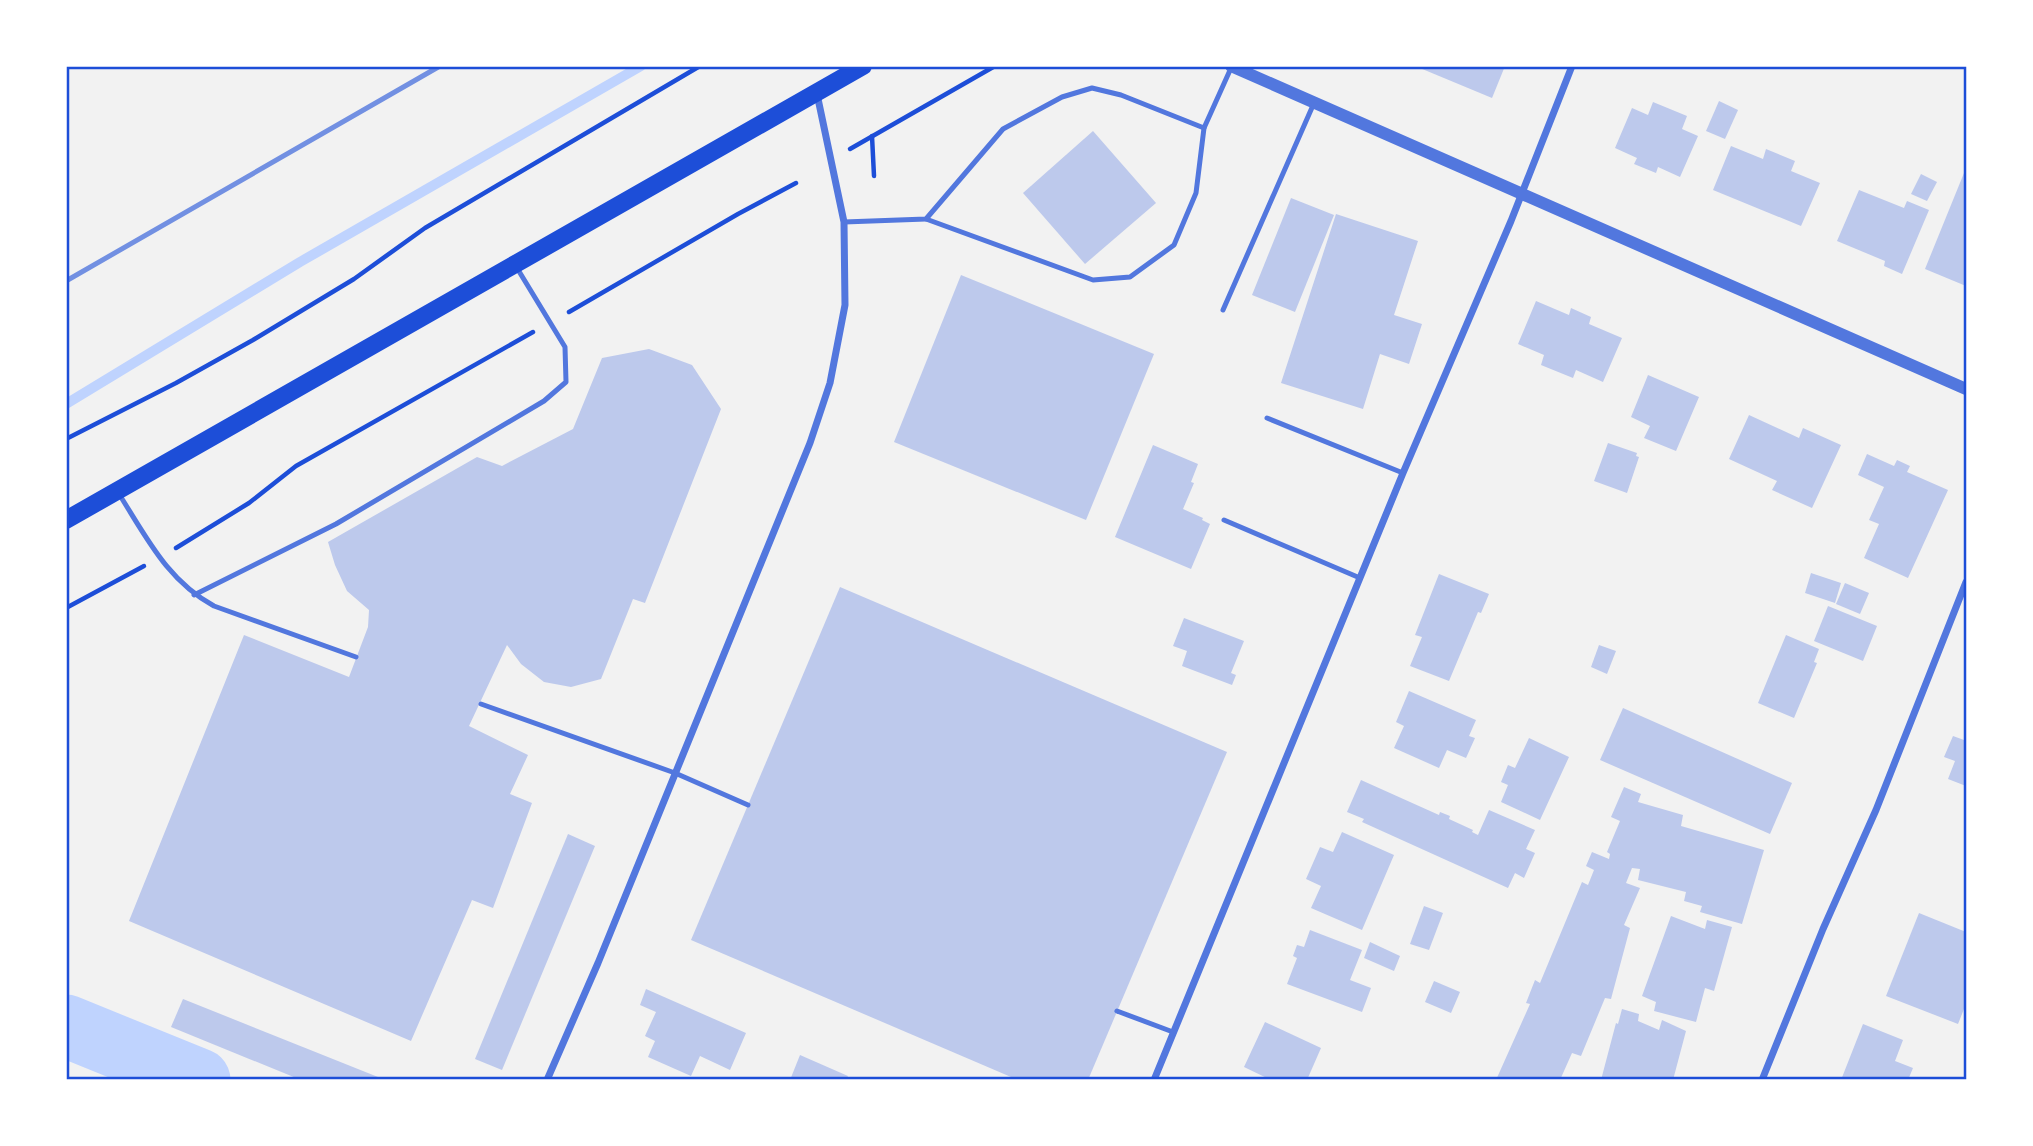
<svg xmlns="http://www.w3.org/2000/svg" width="2033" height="1146" font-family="Jost,sans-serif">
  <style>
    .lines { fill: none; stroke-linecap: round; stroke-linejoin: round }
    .stream { stroke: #bfd3fe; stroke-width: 10 }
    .river { stroke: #bfd3fe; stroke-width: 63 }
    .building { fill: #bdc9ec }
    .path { stroke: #1d4ed8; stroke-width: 4.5 }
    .service { stroke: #5277de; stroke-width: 5 }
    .minor { stroke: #5277de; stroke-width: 7 }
    .tertiary { stroke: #5277de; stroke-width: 12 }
    .primary { stroke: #1d4ed8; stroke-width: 18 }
    .rail { stroke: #7290e2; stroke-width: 5 }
    .neatline { fill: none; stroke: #1d4ed8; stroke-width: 2.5 }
  </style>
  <rect width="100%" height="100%" fill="#f2f2f2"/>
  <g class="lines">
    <path class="stream" d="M66,404L300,262L641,66"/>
    <path class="river" d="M66,1026L199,1080"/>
  </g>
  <g class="building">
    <path d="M1415,66H1505L1492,98Z"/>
    <path d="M1719,101L1738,110L1725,139L1706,131Z"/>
    <path d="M1653,102L1687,116L1682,129L1698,136L1680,177L1658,167L1656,173L1634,164L1637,158L1615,148L1632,108L1648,115Z"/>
    <path d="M1093,131L1156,203L1085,264L1023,193Z"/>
    <path d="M1731,146L1763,159L1766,149L1795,161L1791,171L1820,183L1801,226L1713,190Z"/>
    <path d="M1966,168V286L1925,269Z"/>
    <path d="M1921,174L1937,182L1927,201L1911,194Z"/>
    <path d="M1859,190L1904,208L1907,201L1929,210L1902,274L1884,266L1885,261L1837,241Z"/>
    <path d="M1291,198L1334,215L1295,312L1252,295Z"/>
    <path d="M1336,214L1418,241L1394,315L1422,324L1409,364L1380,354L1363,409L1281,383Z"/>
    <path d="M961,275L1154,354L1086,520L894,442Z"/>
    <path d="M1536,301L1569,315L1571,308L1591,317L1589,324L1622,338L1603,382L1576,370L1573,378L1541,365L1544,355L1518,344Z"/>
    <path d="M649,349L692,365L721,409L645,603L633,599L601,679L571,687L544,682L521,664L507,645L469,726L528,755L510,794L532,803L493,908L472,900L411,1041L129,921L244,635L349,677L368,627L369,610L347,591L335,565L328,542L477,457L502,466L573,429L602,358Z"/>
    <path d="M1648,375L1699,397L1676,451L1644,438L1650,426L1631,417Z"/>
    <path d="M1749,415L1799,438L1803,428L1841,445L1812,508L1772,490L1777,481L1729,459Z"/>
    <path d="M1608,443L1637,453L1636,456L1639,457L1627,493L1594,481Z"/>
    <path d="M1153,445L1198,464L1191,482L1194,483L1183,509L1203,518L1202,520L1210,524L1191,569L1115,537Z"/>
    <path d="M1867,454L1894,466L1897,460L1910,466L1907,472L1948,490L1908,578L1864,558L1879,524L1869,520L1884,487L1858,475Z"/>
    <path d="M1811,573L1841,583L1835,603L1805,593Z"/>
    <path d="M1439,574L1489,594L1481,613L1478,612L1449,681L1410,666L1422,637L1415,635Z"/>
    <path d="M1845,583L1869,593L1860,614L1836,604Z"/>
    <path d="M840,587L1227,752L1088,1080H1018L691,940Z"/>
    <path d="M1828,606L1877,626L1863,661L1814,641Z"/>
    <path d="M1184,618L1244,641L1231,673L1236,675L1232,685L1182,666L1187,651L1173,646Z"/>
    <path d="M1786,635L1819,649L1814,662L1817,663L1794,718L1758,703Z"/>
    <path d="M1599,645L1616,651L1607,674L1591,667Z"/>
    <path d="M1409,691L1476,720L1469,736L1475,738L1466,758L1447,750L1439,768L1394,748L1404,726L1396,722Z"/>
    <path d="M1623,708L1792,783L1770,834L1600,760Z"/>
    <path d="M1966,734V786L1948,779L1955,761L1944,757L1953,736L1964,740Z"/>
    <path d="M1529,738L1569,757L1540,820L1501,802L1508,785L1501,782L1508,765L1515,768Z"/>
    <path d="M1361,780L1439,815L1440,812L1450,816L1449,819L1473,830L1472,832L1478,835L1489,810L1535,830L1526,849L1535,853L1524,878L1515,873L1508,888L1362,822L1364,819L1347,812Z"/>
    <path d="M1624,787L1641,794L1638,802L1683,815L1681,826L1764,850L1742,924L1700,912L1702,906L1684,901L1686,892L1638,880L1640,869L1632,868L1626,883L1640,888L1624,925L1630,928L1611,999L1605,998L1581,1056L1572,1053L1560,1080H1496L1530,1004L1526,1003L1535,980L1540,983L1582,882L1588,885L1594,870L1586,866L1592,852L1609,859L1610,854L1607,852L1620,821L1611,817Z"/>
    <path d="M1342,832L1394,855L1362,930L1311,908L1321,886L1306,879L1320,847L1333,852Z"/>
    <path d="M568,834L595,846L502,1070L475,1059Z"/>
    <path d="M1424,906L1443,913L1429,950L1410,944Z"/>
    <path d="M1919,913L1966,932V1004L1958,1024L1886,996Z"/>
    <path d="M1671,916L1705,929L1707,920L1732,927L1714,991L1705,988L1696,1022L1654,1011L1656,1002L1642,996Z"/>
    <path d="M1310,930L1362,950L1350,980L1371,988L1362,1012L1287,984L1297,958L1293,956L1297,945L1304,947Z"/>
    <path d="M1370,942L1400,956L1394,971L1364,958Z"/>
    <path d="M1434,981L1460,992L1451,1013L1425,1002Z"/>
    <path d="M646,989L746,1033L730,1070L700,1056L691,1076L648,1057L655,1041L645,1036L656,1012L640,1005Z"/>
    <path d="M183,999L383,1079V1080H301L171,1027Z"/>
    <path d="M1622,1009L1639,1014L1638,1021L1659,1030L1662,1020L1686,1031L1673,1080H1601L1616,1023L1618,1024Z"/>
    <path d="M1265,1022L1321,1048L1307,1080H1271L1244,1067Z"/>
    <path d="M1863,1024L1903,1040L1895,1061L1913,1068L1908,1080H1841Z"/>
    <path d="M800,1055L848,1076L846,1080H790Z"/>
  </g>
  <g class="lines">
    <g class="path">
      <path d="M872,136L874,176"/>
      <path d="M850,149L995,66"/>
      <path d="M569,312L738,214L796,183"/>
      <path d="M66,439L176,383L253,340L354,279L425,228L700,66"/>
      <path d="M176,548L249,503L296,466L533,332"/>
      <path d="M66,608L144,566"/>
    </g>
    <g class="service">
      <path d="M926,219L1093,280L1130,277L1174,245L1196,193L1204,128"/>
      <path d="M844,222L926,219L1003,129L1062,97L1092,88L1121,95L1204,128L1231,68"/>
      <path d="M1223,310L1314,103"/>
      <path d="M1267,418L1403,473"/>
      <path d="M119,494C147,538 167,580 214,606L356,657"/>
      <path d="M1224,520L1360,578"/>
      <path d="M194,595L336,524L544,401L566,382L565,347L517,268"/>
      <path d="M481,704L675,773L748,805"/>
      <path d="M1117,1011L1173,1032"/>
    </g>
    <g class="minor">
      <path d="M547,1080L598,963L810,443L830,383L845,305L844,222L817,94"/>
      <path d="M1154,1080L1403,473L1511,221L1572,66"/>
      <path d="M1762,1080L1823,929L1876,810L1966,582"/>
    </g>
    <path class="tertiary" d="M1231,66L1966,389"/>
    <path class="primary" d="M66,520L863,66"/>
    <path class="rail" d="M66,281L440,66"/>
  </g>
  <rect width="2033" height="1146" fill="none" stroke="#ffffff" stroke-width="136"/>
  <rect x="68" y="68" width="1897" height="1010" class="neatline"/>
</svg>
